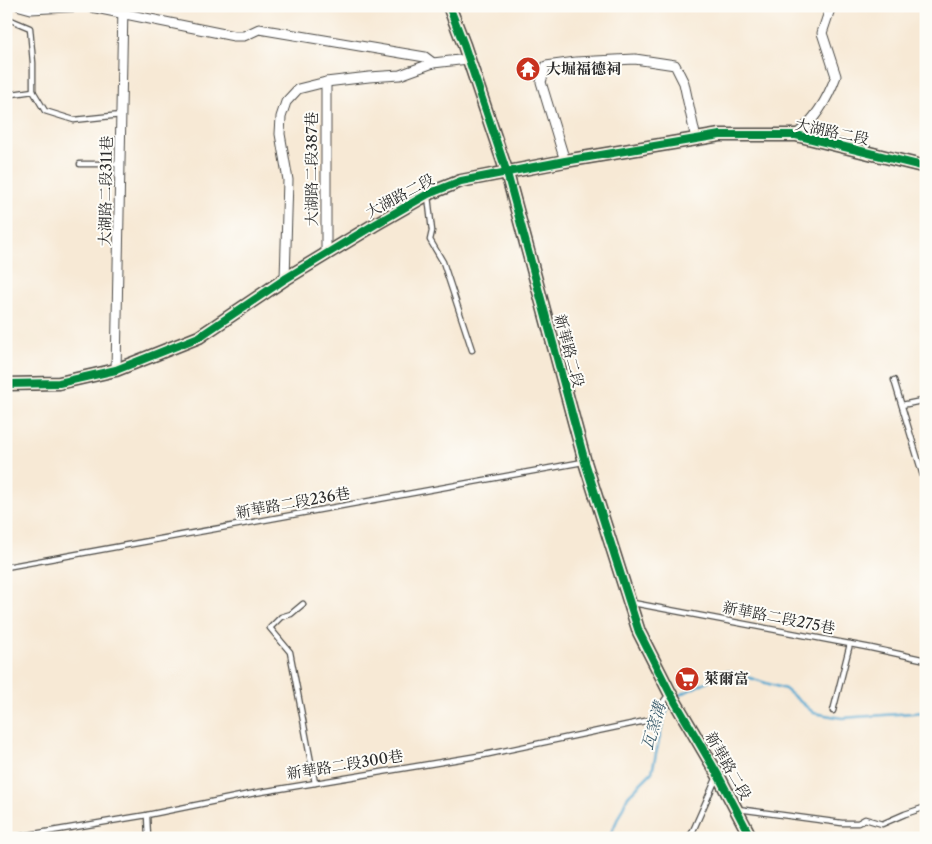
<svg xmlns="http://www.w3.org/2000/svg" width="932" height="844" font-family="'Libre Caslon Text','Noto Serif TC',serif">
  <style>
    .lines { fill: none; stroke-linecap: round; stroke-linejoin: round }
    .stream { stroke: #55a7d0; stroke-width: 2.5 }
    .building { fill: #f4a78b }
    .lane-casing { stroke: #4a4844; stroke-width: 7 }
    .street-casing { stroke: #4a4844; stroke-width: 11 }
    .secondary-casing { stroke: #4a4844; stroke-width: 15 }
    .lane { stroke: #fff; stroke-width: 4.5 }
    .street { stroke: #fff; stroke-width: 9 }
    .secondary { stroke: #fce5c4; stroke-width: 12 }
    .cycleway-casing { stroke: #fdfcf7; stroke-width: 11 }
    .cycleway { stroke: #00873e; stroke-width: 8 }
    .labels { text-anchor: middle; stroke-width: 4; stroke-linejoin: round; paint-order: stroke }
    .poi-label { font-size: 15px; font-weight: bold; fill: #2b2b2b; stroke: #fdfcf7; text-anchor: start }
    .street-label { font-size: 15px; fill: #2b2b2b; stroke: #fdfcf7 }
    .water-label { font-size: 16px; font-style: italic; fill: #3c5d6d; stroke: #fdfcf7 }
  </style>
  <rect width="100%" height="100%" fill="#fdfcf7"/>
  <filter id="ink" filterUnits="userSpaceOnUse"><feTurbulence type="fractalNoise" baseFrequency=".02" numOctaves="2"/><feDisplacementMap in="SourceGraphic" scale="10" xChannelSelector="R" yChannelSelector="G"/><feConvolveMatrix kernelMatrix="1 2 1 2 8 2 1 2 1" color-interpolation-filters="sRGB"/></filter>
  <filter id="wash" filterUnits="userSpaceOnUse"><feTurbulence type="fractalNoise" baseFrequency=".0096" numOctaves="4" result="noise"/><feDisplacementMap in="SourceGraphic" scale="20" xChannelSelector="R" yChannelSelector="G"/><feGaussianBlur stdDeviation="1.12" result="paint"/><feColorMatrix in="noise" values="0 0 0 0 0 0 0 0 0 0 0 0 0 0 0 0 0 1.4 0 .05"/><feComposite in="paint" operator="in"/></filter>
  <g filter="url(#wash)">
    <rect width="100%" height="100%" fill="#f7e9d5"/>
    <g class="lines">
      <g class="stream">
        <path d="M678,696L728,671L785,689L814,713L842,718L926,712"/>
        <path d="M609,838L628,796L652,772L664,718L671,703"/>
      </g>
    </g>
    <g id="blocks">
      <path class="building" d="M528,60L536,74L529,77L520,64Z"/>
    </g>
  </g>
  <g filter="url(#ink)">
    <use href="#blocks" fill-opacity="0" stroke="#4a4844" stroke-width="1"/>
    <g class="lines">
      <defs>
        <g id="lane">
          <path d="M6,18L30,28L33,63V91"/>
          <path d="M6,95L33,91L45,111L74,120L121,115"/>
          <path d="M80,164H120"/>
          <path d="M428,196L432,231L430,240L443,262L472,350"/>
          <path d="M894,380L926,486"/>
          <path d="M902,405L926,400"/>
          <path d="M6,567L583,462"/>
          <path d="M633,603L871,648L926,660"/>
          <path d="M303,604L291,614L281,617L270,628L290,652L315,783"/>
          <path d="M833,711L850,644"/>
          <path d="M738,809L842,823H858L865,819L882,824L905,814L926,807"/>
          <path d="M147,815L148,838"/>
          <path d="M10,838L147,815L255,793L484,755L650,720L669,694"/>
          <path d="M688,838L692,833L716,779"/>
        </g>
        <g id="street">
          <path d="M20,6L31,9L86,6L234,36H244L259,29L425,57L433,63"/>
          <path d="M796,135C815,120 828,98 836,76L822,33L831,6"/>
          <path d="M565,161L541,82L546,66L576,62L635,59L675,65L684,83L696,139"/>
          <path d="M326,255V82"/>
          <path d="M285,279L288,180L280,134L281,117L286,102L298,89L326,82L369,77L400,75L433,63L468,59"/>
          <path d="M116,370L123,6"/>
        </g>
        <g id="secondary">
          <path d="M449,6L464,45L507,173L585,462L639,632L670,693L718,775L751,838"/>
          <path d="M6,384L59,383L116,370L199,337L285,279L374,225L428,194L461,181L565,161L720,135H796L926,167"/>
        </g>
      </defs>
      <use href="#lane" class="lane-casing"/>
      <use href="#street" class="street-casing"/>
      <use href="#secondary" class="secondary-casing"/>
      <use href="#lane" class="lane"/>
      <use href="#street" class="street"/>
      <use href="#secondary" class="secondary"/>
      <defs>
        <g id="cycleway">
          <path d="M449,6L464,45L507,173L585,462L639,632L670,693L718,775L751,838"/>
          <path d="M6,384L59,383L116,370L199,337L285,279L374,225L428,194L461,181L565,161L720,135H796L926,167"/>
        </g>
      </defs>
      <use href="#cycleway" class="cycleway-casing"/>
      <use href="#cycleway" class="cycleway"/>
    </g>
  </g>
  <defs>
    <symbol id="temple-disc" viewBox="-11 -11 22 22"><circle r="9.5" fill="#c8321e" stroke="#fdfcf7"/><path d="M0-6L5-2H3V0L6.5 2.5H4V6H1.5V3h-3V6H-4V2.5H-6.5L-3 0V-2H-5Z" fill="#fff"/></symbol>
    <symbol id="supermarket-disc" viewBox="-11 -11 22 22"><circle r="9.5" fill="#c8321e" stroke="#fdfcf7"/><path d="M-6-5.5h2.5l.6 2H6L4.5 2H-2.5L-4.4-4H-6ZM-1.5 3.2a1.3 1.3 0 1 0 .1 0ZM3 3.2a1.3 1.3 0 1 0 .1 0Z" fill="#fff"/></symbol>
  </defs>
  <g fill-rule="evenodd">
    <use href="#temple-disc" x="514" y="55" width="28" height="28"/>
    <use href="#supermarket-disc" x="673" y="665" width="28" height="28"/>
  </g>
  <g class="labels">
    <g class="poi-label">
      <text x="546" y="74">大堀福德祠</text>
      <text x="704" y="684">萊爾富</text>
    </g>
    <g class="street-label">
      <text transform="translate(832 132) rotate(12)" y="5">大湖路二段</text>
      <text transform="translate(312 169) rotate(-90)" y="5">大湖路二段387巷</text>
      <text transform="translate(106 191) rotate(-89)" y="5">大湖路二段311巷</text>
      <text transform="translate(400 196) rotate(-28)" y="5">大湖路二段</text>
      <text transform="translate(569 351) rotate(75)" y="5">新華路二段</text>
      <text transform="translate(293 503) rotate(-10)" y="5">新華路二段236巷</text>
      <text transform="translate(779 618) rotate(11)" y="5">新華路二段275巷</text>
      <text transform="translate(345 765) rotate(-9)" y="5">新華路二段300巷</text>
      <text transform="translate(728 766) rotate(60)" y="5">新華路二段</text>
    </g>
    <g class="water-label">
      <text transform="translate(653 726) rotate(-73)" y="6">瓦窯溝</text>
    </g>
  </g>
  <rect width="932" height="844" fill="none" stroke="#fdfcf7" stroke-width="25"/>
</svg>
